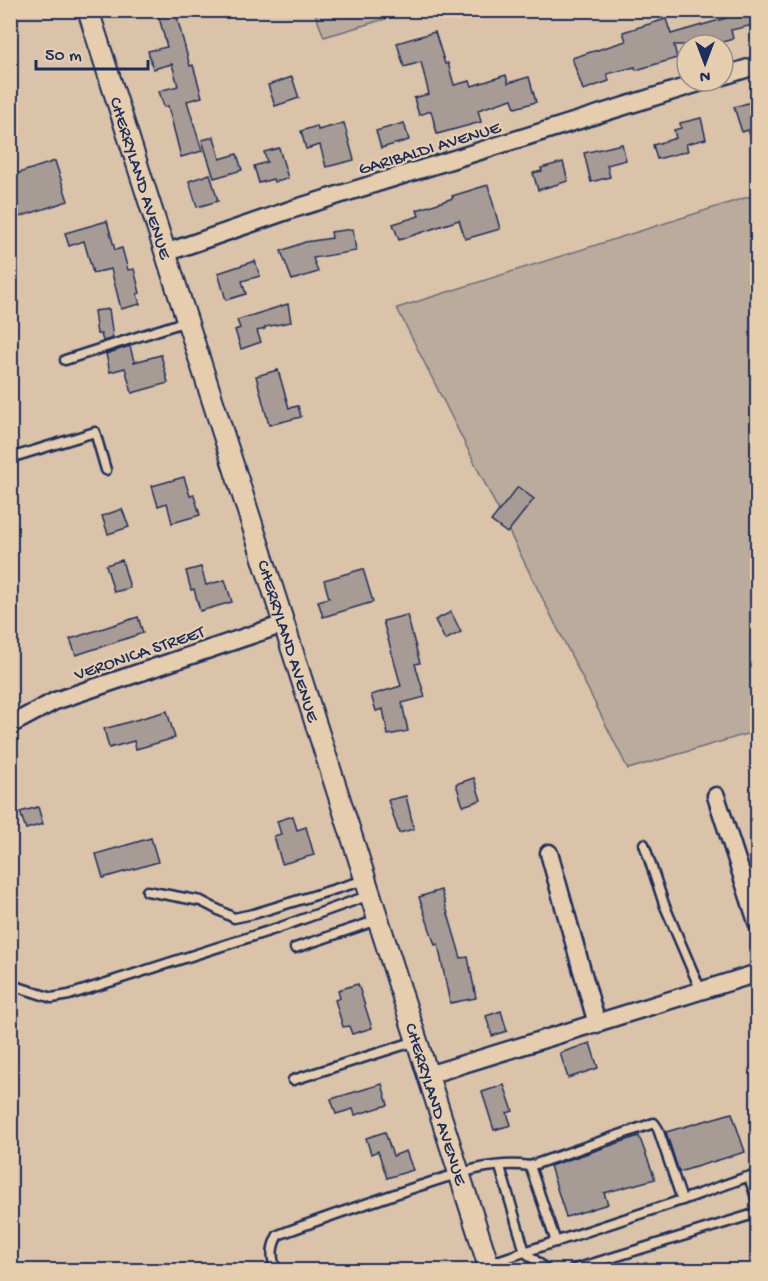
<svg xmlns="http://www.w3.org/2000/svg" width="768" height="1281" font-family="'Gochi Hand',sans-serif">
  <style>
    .green { fill: #baab9c; stroke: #6a6d7d; stroke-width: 1.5 }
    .building { fill: #a79c95; stroke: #1b2f5e; stroke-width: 1.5 }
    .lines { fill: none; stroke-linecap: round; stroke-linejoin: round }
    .service-casing { stroke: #1b2f5e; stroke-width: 13 }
    .minor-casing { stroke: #1b2f5e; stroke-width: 21 }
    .tertiary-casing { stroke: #1b2f5e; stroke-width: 24 }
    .service { stroke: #e6cdae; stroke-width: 8 }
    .minor { stroke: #e6cdae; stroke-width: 16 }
    .tertiary { stroke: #e6cdae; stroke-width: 20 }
    .labels { text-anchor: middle; stroke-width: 4.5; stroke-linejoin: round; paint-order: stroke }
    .street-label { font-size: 18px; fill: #1b2f5e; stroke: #e6cdae }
  </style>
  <rect width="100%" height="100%" fill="#dac3a9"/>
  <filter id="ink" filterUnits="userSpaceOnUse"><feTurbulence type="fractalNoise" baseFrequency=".0167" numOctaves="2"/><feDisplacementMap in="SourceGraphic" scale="12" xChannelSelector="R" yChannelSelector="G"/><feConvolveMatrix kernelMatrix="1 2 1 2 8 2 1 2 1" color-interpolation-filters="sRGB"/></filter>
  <g filter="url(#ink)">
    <g class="green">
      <path d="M314,11H412L324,37Z"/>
      <path d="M757,194V731L628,769L397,308Z"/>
    </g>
    <g class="building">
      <path d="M157,10H175L190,66L193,65L202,97L187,101L202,151L181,157L168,106L164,107L159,91L178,86L172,64L153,69L148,51L167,47Z"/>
      <path d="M754,10H758V24L731,30L733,39L712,45H674L677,58L636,70L635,67L607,74L609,81L583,90L572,58L626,41L623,32L666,19L671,34Z"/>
      <path d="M435,32L445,64L448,63L454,85L470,81L472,86L506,75L508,83L529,77L536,102L515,108L512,99L478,110L481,122L437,134L431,111L419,115L414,98L429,94L421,62L404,67L397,43Z"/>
      <path d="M292,77L299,98L275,106L268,85Z"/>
      <path d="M758,100V150L756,151L748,130L742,132L734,107Z"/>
      <path d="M701,118L706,139L686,144L688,151L657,159L653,145L676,138L674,130L681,128L680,123Z"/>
      <path d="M344,123L354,160L326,167L320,145L306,149L301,131L317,126L318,130Z"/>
      <path d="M404,123L409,140L381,148L376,131Z"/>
      <path d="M214,137L220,159L237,154L242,170L214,178L202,140Z"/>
      <path d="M622,144L626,160L607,165L610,177L591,182L584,153Z"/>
      <path d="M279,148L288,178L274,182L273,179L259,183L254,166L267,162L264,152Z"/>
      <path d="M55,161L68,201L10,220V176Z"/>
      <path d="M563,162L568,181L538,190L533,173L542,171L541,168Z"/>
      <path d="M210,174L218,201L197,207L189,181Z"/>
      <path d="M488,185L500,229L465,239L459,220L399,240L393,224L419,216L417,210L453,198L452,196Z"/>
      <path d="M107,221L115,250L122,248L128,270L134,269L140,293L137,294L140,304L121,309L111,269L93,273L84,241L69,246L65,233Z"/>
      <path d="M353,229L356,251L313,258L318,272L292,280L281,251L305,242L332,238L331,232Z"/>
      <path d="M255,261L260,276L242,281L246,294L226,300L218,273Z"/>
      <path d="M288,304L291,322L265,327V329L257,331L261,342L241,349L235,330L240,328L237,320Z"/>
      <path d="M109,309L113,338L103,341L101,334H97L94,311Z"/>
      <path d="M130,346L134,362L161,355L168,383L132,393L125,368L110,372L106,354Z"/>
      <path d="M278,370L289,408L298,406L301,417L269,425L256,376Z"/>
      <path d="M184,477L190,496L194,495L200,515L172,523L167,503L158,506L152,486Z"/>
      <path d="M518,487L534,499L507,533L491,521Z"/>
      <path d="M122,509L129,527L108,534L102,516Z"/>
      <path d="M122,560L130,588L114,592L106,565Z"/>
      <path d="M201,567L206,585L225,580L232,602L200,611L194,589L191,590L186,571Z"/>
      <path d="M363,569L373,602L323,617L318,601L329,598L324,580Z"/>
      <path d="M451,612L461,632L445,640L435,620Z"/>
      <path d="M407,615L420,663L415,664L425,697L402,703L408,731L388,735L383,709L376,711L371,695L401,686L383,621Z"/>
      <path d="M138,617L143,633L76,655L70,639Z"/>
      <path d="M167,711L175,738L136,749L134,741L109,748L104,729Z"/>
      <path d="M474,778L481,800L463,806L456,784Z"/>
      <path d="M406,796L414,829L399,833L388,800Z"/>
      <path d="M38,807L43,824L26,829L20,812Z"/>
      <path d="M293,816L297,830L306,827L314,855L282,864L274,836L281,834L277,821Z"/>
      <path d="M151,838L158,862L103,878L96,854Z"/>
      <path d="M441,890L461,958L468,957L476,998L450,1003L438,944L435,945L419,897Z"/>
      <path d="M358,984L372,1028L352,1034L349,1026L343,1027L335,1000L340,998L338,990Z"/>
      <path d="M501,1011L507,1031L492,1036L486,1016Z"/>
      <path d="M590,1043L598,1068L568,1078L560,1053Z"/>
      <path d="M382,1084L388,1105L355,1115L353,1109L336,1114L331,1099Z"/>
      <path d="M504,1085L513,1111L507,1113L511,1125L494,1130L482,1092Z"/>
      <path d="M732,1113L745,1152L679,1172L666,1132Z"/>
      <path d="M385,1132L393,1156L406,1151L413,1170L387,1178L378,1151L371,1154L366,1138Z"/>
      <path d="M639,1136L655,1179L604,1193L608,1204L566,1217L550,1166Z"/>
    </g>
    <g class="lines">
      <defs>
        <g id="service">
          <path d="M65,360L187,321"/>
          <path d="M10,458L95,432L106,470"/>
          <path d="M644,844L664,904L701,991"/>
          <path d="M147,891L201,901L234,918L253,914L365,880"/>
          <path d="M295,948L378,920"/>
          <path d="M10,987H18L52,998L69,995L278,928L370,895"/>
          <path d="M293,1080L416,1041"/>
          <path d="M530,1166L556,1242"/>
          <path d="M500,1167L525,1252L547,1270"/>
          <path d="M488,1264L682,1200L744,1178L748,1177L750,1180L758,1203"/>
          <path d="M276,1270C271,1257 271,1247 278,1235C323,1218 368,1203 413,1188C451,1176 490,1160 530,1166L654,1123L658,1129L682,1200"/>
          <path d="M572,1270L751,1215L758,1209"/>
        </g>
        <g id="minor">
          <path d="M723,76L758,65"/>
          <path d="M165,253L290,210L705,81"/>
          <path d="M10,725L55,701L284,624"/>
          <path d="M716,796L758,925"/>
          <path d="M549,853L597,1024"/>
          <path d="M428,1075L758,973"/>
        </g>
        <g id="tertiary">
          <path id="s1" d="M88,10L490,1270"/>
        </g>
      </defs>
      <use href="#service" class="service-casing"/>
      <use href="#minor" class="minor-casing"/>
      <use href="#tertiary" class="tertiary-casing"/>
      <use href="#service" class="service"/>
      <use href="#minor" class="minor"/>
      <use href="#tertiary" class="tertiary"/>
    </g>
  </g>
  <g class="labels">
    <g class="street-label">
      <text transform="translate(429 147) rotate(-17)" y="6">GARIBALDI AVENUE</text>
      <text dy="6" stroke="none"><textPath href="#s1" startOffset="176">CHERRYLAND AVENUE</textPath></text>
      <text dy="6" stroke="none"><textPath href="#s1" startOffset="662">CHERRYLAND AVENUE</textPath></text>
      <text transform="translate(139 652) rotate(-19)" y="6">VERONICA STREET</text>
      <text dy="6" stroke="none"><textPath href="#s1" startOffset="1148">CHERRYLAND AVENUE</textPath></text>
    </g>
  </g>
  <rect width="768" height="1281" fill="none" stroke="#e6cdae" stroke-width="36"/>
  <rect x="18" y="18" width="732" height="1245" fill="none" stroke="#1b2f5e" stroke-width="2" filter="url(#ink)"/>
  <g transform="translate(705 63) rotate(180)"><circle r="28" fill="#e6cdae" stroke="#958e8e" stroke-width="1.5"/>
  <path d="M0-4.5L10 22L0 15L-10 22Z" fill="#1b2f5e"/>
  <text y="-9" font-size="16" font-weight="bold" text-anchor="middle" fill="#1b2f5e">N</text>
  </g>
  <path d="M36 60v9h112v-9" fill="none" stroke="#1b2f5e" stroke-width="3"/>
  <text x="45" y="60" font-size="18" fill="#1b2f5e" stroke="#e6cdae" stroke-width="4.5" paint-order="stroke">50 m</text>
</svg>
